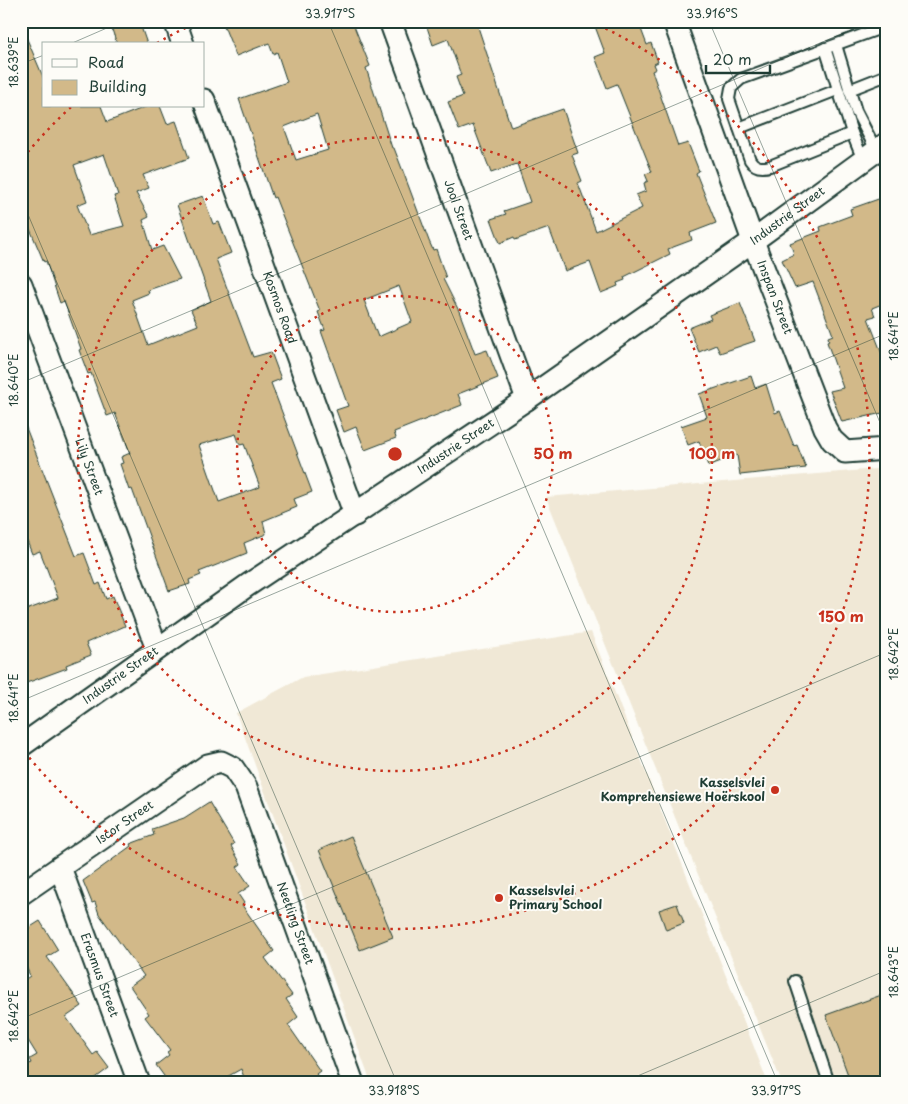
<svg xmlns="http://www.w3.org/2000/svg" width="908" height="1104" font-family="'Playpen Sans',sans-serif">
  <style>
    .built { fill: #f0e8d6 }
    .building { fill: #d2b989; stroke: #1f3d34; fill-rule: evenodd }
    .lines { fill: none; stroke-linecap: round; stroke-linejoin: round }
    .lane-casing { stroke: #1f3d34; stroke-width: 14 }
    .street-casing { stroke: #1f3d34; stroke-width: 25 }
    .lane { stroke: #fdfcf7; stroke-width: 10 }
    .street { stroke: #fdfcf7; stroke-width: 21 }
    .ticks { fill: none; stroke: #1f3d34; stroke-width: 1; stroke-opacity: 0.45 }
    .ring { fill: none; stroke: #c8321e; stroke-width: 2.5; stroke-dasharray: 2.5 5 }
    .poi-dot { fill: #c8321e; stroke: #fdfcf7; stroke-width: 2 }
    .labels { text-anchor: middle; stroke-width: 4; stroke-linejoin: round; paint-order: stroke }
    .street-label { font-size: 12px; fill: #1f3d34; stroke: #fdfcf7 }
    .poi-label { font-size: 12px; font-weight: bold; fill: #1f3d34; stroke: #fdfcf7; text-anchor: end }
    .centre { fill: #c8321e; stroke: #fdfcf7; stroke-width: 2.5 }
    .ring-label { font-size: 15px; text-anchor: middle; font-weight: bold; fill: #c8321e; stroke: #fdfcf7; stroke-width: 4; stroke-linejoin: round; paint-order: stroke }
    .neatline { fill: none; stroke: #1f3d34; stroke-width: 2 }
    .ticks-label { font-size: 12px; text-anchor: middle; fill: #1f3d34 }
  </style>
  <rect width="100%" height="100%" fill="#fdfcf7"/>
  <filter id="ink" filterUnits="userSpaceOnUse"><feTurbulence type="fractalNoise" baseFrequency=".02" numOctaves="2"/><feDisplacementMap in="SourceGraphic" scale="10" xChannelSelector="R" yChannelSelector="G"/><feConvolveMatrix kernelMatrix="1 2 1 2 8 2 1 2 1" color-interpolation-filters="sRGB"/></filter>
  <g filter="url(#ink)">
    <g class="built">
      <path d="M887,468V1083H782L546,497Z"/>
      <path d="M591,632L768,1083H371L236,713L303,677Z"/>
    </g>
    <g class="building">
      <path d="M109,21H139L147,44H117Z"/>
      <path d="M222,21H352L370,66L366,68L392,148H394L404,174L429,241L433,250L436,249L446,278L443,279L459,311L475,354L487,350L498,378L458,394L462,405L394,432L396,438L365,450L356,427L344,432L336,410L348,406L321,331L325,330L318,312L320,311L275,197L273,198L239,99L287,82L277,52L273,54L269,43L236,56ZM317,114L328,150L296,160L284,127ZM399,286L412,322L378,337L364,300Z"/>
      <path d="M425,21H490L478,27L511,127L563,109L578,153L572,155L582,181L578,183L596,231L642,208L636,195L646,191L644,183L648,181L645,174L652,172L617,84L607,88L595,57L605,53L593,21H638L647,45L651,43L658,62L654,64L656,69L652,71L678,146L688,143L699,171L696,173L716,223L690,233L692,240L668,249L670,254L624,277L625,280L617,283L618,286L601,293L590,262L565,271L549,228L515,240L514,237L500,243L491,219L506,214L504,211L530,202L517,164L491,173L473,125L459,130L448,102L463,96L456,77L461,75L448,39L433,45Z"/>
      <path d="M21,25L44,79V106H101L107,122L148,106H160L167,124L176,121L189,158L143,175L149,188L136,193L149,217L143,220L152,250L163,246L180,279L148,290L149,293L132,300L148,345L198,325L191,310L211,301L177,205L203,196L213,224L219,222L231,253L216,259L253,357L271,352L281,379L271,383L312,492L294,499L297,507L263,521L266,534L244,543L247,553L199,572L201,575L189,580L190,584L169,591L132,489L129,490L120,464L123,463L121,457L130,453L115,413L107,416L91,373L88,374L79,350L81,349L64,301L60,303L46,261L44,262L21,208V195L27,193L21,176ZM104,154L118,195L114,196L124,226L89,235L77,205L87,201L74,165ZM236,434L240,445L244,444L260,487L219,502L199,445Z"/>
      <path d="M887,196V302L872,308L875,316L868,318L887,367V412L842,422L830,391L843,388L827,342L829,341L828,337L833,335L813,282L795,288L782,260L794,254L790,243L821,231L820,227L852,215L850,209Z"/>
      <path d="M740,303L755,341L720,353L716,345L699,352L689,328L711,319L709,315Z"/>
      <path d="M751,376L755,388L766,384L775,413L780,411L794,446L797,445L806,468L740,475L737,455L708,466L699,441L688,445L681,426L707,417L699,394Z"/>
      <path d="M21,415L76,556L84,553L96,585L100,583L106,599L113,596L125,626L86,643L91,655L66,665L67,668L21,685V612L58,598L40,551L32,554L21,526Z"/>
      <path d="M209,802L234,844L231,846L241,864L237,867L250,886L238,894L244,903L242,905L274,951L265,958L292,995L286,999L298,1017L288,1025L320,1071L316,1074L323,1083H246L241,1069L216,1083H169L156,1065L169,1055L167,1052L170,1050L145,1017L149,1014L130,986L144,976L99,914L95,902L92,903L83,881L131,846L130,844L154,835L152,829L184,818Z"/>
      <path d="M351,836L393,937L360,950L319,850Z"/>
      <path d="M677,904L684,923L666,930L659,910Z"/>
      <path d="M40,921L58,950L47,957L82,1006L66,1017L93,1055L97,1052L109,1068L89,1083H21V1067L32,1063L30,1059L37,1055L21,1029V982L30,976L21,954V933Z"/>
      <path d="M887,993V1083H851L826,1015Z"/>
    </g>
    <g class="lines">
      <defs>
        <g id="lane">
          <path d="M836,45L856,111L876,150"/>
          <path d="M825,48L852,133L863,160"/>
          <path d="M849,90L887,75"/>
          <path d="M739,128L837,90"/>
          <path d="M852,133L770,166C762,168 755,168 750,160L729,99L731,88L741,79L887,26"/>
          <path d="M795,981L829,1083"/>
        </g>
        <g id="street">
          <path d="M175,21L183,44"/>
          <path id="s1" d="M390,21L527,399"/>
          <path id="s2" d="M674,21L753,241L825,428L832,440L845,452L887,449"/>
          <path id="s3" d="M204,100L355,515"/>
          <path id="s4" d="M21,284L157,649"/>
          <path id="s5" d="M21,746L248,585L527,399L753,241L887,143"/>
          <path id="s6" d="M60,867L139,1083"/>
          <path id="s7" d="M21,894L208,765L221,762L233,768L246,787L353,1083"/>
        </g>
      </defs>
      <use href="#lane" class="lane-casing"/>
      <use href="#street" class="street-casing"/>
      <use href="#lane" class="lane"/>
      <use href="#street" class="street"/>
    </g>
  </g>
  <path class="ticks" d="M328,21L778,1083M709,21L887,439M70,44L123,21M21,64L44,55M21,198L397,1083M21,383L872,21M21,701L887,333M21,1019L887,652M621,1083L887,970"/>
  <g class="ring">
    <circle cx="395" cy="454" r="158"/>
    <circle cx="395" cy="454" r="317"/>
    <path d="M23 158A475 475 0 0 1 71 107M157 43A475 475 0 0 1 198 22M592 22A475 475 0 1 1 23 750"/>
  </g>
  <g class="poi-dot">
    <circle cx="775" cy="790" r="5"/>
    <circle cx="499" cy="898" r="5"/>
  </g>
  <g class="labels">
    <g class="street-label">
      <text dy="4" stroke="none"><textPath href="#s1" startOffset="201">Jool Street</textPath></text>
      <text dy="4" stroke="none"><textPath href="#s5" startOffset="932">Industrie Street</textPath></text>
      <text dy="4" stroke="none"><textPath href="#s2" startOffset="294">Inspan Street</textPath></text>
      <text dy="4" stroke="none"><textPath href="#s3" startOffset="221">Kosmos Road</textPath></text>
      <text dy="4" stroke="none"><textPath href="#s5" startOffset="528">Industrie Street</textPath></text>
      <text dy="4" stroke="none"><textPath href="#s4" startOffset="195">Lily Street</textPath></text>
      <text dy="4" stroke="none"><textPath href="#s5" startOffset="122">Industrie Street</textPath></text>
      <text dy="4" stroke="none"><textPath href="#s7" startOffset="126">Iscor Street</textPath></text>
      <text dy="4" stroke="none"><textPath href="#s7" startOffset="422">Neetling Street</textPath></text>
      <text dy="4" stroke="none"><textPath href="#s6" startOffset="115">Erasmus Street</textPath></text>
    </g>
    <g class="poi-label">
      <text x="765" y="787">Kasselsvlei<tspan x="765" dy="14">Komprehensiewe Hoërskool</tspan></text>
      <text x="509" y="895" text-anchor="start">Kasselsvlei<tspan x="509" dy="14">Primary School</tspan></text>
    </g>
  </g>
  <circle cx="395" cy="454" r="8" class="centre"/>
  <g class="ring-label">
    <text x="553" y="459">50 m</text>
    <text x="712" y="459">100 m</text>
    <text x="841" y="622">150 m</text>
  </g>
  <rect width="908" height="1104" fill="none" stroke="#fdfcf7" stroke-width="55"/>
  <rect x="42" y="42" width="162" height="65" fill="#fdfcf7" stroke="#a4b0a9"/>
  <rect x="52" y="59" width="25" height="8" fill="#fdfcf7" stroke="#a4b0a9"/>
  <text x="88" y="68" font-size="15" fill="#1f3d34">Road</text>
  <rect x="52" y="80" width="25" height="15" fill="#d2b989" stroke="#a4b0a9"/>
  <text x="88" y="92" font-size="15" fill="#1f3d34">Building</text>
  <path d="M706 65v8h64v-8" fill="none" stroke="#1f3d34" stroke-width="2.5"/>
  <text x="713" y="65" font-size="15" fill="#1f3d34" stroke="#fdfcf7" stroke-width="4" paint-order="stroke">20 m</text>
  <rect x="28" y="28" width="852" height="1048" class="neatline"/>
  <g class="ticks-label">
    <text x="330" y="18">33.917°S</text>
    <text x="712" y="18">33.916°S</text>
    <text transform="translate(14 62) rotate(-90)" y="4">18.639°E</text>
    <text transform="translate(894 336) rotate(-90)" y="4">18.641°E</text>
    <text transform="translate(14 380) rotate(-90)" y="4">18.640°E</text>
    <text transform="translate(894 654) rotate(-90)" y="4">18.642°E</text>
    <text transform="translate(14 698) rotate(-90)" y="4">18.641°E</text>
    <text transform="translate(894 972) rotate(-90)" y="4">18.643°E</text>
    <text transform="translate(14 1016) rotate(-90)" y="4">18.642°E</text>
    <text x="394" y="1095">33.918°S</text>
    <text x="776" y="1095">33.917°S</text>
  </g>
</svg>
